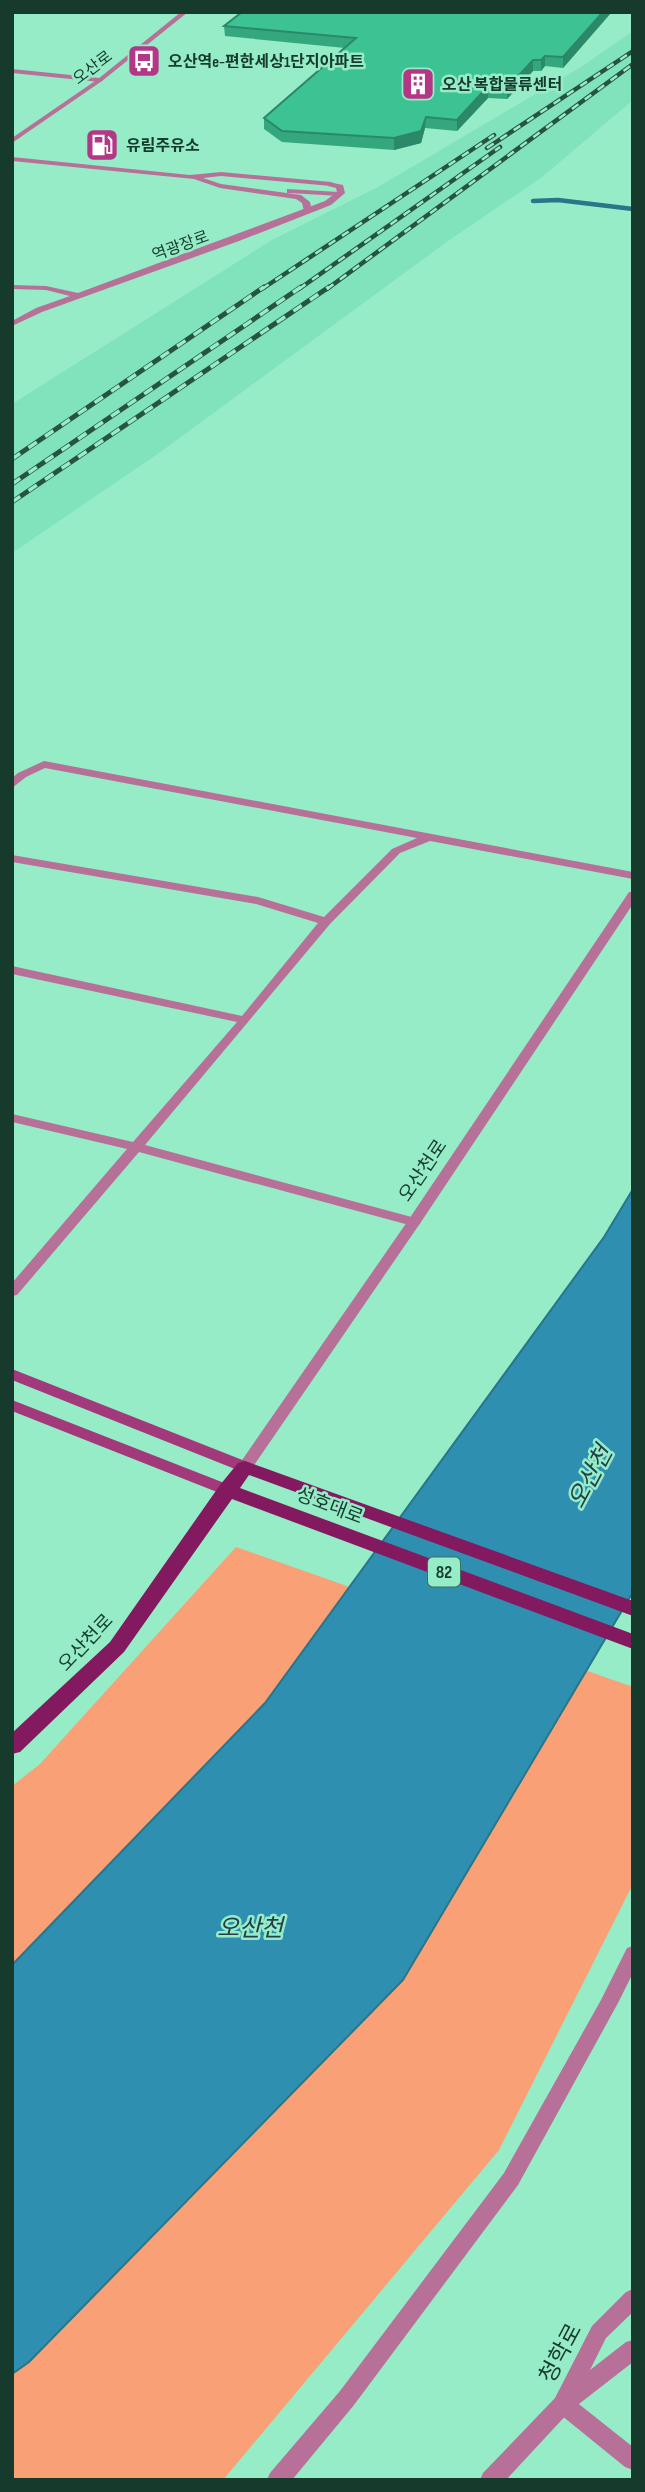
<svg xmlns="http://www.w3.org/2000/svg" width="645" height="2492" font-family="'Sofia Sans Condensed','Noto Sans KR',sans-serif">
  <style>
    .built { fill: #81e3bb }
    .green { fill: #f9a076 }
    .water { fill: #2e8fb0; stroke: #277689; stroke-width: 2 }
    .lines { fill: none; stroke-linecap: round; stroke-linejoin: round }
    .stream { stroke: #277689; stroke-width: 4.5 }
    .minor { fill: #b77198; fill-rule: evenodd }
    .tertiary { fill: #b77198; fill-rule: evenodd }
    .secondary { fill: #a1397a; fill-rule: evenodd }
    .primary { fill: #831a5f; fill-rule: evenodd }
    .rail-far1-casing { stroke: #275342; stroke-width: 4.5 }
    .rail-casing { stroke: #275342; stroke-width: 5 }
    .rail-far1 { stroke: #95ecc7; stroke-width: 2.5; stroke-dasharray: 8; stroke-linecap: butt }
    .rail { stroke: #95ecc7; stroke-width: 3.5; stroke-dasharray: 10; stroke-linecap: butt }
    .wall { fill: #34a77f }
    .shaded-wall { fill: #2b8868 }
    .building { fill: #3dc294; stroke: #2b8868; stroke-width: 2 }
    .labels { text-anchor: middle; stroke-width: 5; stroke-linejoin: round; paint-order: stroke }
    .far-poi-label { font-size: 16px; font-weight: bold; fill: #163b2d; stroke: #95ecc7; text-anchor: start }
    .far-street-label { font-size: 16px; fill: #163b2d; stroke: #95ecc7 }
    .shield { fill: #95ecc7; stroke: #3c705b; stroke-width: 2 }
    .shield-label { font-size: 18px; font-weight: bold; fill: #163b2d }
    .street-label { font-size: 19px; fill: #163b2d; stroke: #95ecc7 }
    .near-street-label { font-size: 23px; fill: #163b2d; stroke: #95ecc7 }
    .near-water-label { font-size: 24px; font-style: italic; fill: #233f4a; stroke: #95ecc7 }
  </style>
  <rect width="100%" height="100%" fill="#95ecc7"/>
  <path class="built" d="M633,31V100L542,177L448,241L159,453L12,553V404L272,240L378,187L581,67Z"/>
  <path class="green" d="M236,1547L633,1687V1884L499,2150L223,2480H12V1786L40,1764Z"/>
  <path class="water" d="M633,1189V1592L403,1980L29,2362L12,2374V1965L265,1703L604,1237Z"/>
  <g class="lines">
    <path class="stream" d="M533,201L558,200L633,209"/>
    <g class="minor">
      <path d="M12,69L100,78L103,80L100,82L12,73Z"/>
      <path d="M328,182L343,185L345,193L331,205L239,241L42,312L12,326V321L36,308L70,296L46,290L12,289V285L46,286L78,293L325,201L337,192L336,188L328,186Z"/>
      <path d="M44,761L633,872V879L430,841L400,853L330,924L145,1145L419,1219L421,1222L419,1225H409L139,1152L17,1295L12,1296V1283L127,1149L12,1122V1114L133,1142L237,1022L12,974V966L242,1016L318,923L256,904L12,862V855L258,897L324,917L392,849L417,838L45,768L26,777L12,788V778L18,773Z"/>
      <path d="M633,1946V1973L618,2003L518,2185L354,2405L292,2480H267L270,2473L340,2391L504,2173L601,2000L627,1948Z"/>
      <path d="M563,2394L570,2397L633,2447V2470L625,2467L556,2411L552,2404L556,2397Z"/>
    </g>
    <g class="tertiary">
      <path d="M181,12H188L102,81L12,143V138L98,79Z"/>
      <path d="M12,157L190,175L221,172L331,182L335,184L331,186L221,176L203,178L221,184L301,195L310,202L312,211L308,213L304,211L302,203L296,199L220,188L194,179L12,161Z"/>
      <path d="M287,189L339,192L343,194L339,196L290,193H287Z"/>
      <path d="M629,892H633V904L421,1222L250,1471H240L237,1467L240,1463L407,1222Z"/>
      <path d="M633,2289V2312L606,2338L590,2370L626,2342L633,2340V2362L570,2411L506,2480H480L483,2473L555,2398L592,2326L626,2292Z"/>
    </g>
    <g class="secondary">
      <path d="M12,1369L250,1463L253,1467L250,1471H240L12,1380Z"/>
      <path d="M12,1400L232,1486L235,1490L232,1494H222L12,1411Z"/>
    </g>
    <path class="primary" d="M245,1461L633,1601V1616L249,1475L240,1488L633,1634V1649L232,1499L124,1652L20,1752L12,1754V1733L110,1642L220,1485L238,1463Z"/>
    <defs>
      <g id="rail-far1">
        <path d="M487,148L633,51"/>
        <path d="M262,289L494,135"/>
        <path d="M299,289L500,147"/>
        <path d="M327,289L633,64"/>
      </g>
      <g id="rail">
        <path d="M12,459L264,287"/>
        <path d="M12,484L301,287"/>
        <path d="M12,502L329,287"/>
      </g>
    </defs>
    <use href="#rail-far1" class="rail-far1-casing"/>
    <use href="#rail" class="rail-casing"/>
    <use href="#rail-far1" class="rail-far1"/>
    <use href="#rail" class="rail"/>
  </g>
  <path class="wall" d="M242,12H610V14L563,68L545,66L541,71H533L507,99L488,98L457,131L425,128L421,143L394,150L282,142L264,129V118L345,48L225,36L224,26Z"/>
  <g class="shaded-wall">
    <path d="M603,12H610V14L563,68V57Z"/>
    <path d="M545,56V66L541,71V60Z"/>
    <path d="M533,60V71L507,99V88Z"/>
    <path d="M488,86V98L457,131V120Z"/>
    <path d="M426,117L425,128L421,143L394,150V138Z"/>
  </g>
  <path class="building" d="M242,12H603L563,57L545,56L541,60H533L507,88L488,86L457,120L426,117L421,131L394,138L282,131L264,118L356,38L224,26Z"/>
  <defs>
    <symbol id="bus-square" viewBox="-11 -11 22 22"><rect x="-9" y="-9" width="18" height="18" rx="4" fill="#b43787" stroke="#95ecc7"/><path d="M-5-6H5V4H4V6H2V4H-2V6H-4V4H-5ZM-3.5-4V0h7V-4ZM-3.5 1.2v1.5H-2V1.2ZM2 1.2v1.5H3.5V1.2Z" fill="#fff"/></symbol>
    <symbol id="building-square" viewBox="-11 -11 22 22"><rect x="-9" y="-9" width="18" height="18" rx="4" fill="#b43787" stroke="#95ecc7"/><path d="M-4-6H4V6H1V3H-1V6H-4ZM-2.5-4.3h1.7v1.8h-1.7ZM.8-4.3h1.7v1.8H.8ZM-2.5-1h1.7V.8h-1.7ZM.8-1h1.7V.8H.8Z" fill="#fff"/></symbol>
    <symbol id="fuel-square" viewBox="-11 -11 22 22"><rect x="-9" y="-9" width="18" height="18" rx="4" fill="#b43787" stroke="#95ecc7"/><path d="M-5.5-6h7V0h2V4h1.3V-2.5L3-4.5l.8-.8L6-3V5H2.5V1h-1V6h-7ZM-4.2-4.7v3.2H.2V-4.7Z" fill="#fff"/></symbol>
  </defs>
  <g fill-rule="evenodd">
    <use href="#bus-square" x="125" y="42" width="38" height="38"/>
    <use href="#building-square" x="399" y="65" width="38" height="38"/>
    <use href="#fuel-square" x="83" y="126" width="38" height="38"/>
  </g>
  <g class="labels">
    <g class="far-poi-label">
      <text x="168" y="67">오산역e-편한세상1단지아파트</text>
      <text x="442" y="90">오산 복합물류센터</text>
      <text x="126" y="151">유림주유소</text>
    </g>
    <g class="far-street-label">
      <text transform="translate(92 67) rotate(-37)" y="6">오산로</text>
      <text transform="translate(180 245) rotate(-20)" y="6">역광장로</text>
    </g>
    <rect class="shield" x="428" y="1557.5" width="32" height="29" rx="5"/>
    <g class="shield-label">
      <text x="444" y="1578">82</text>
    </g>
    <g class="street-label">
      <text transform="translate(422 1170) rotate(-56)" y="7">오산천로</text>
      <text transform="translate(330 1505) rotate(21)" y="7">성호대로</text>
      <text transform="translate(85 1642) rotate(-47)" y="7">오산천로</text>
    </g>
    <g class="near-street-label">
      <text transform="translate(560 2353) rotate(-62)" y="8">청학로</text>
    </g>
    <g class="near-water-label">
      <text transform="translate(590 1477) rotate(-62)" y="8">오산천</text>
      <text x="250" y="1936">오산천</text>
    </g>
  </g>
  <rect width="645" height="2492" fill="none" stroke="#163b2d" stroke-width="28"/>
</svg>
